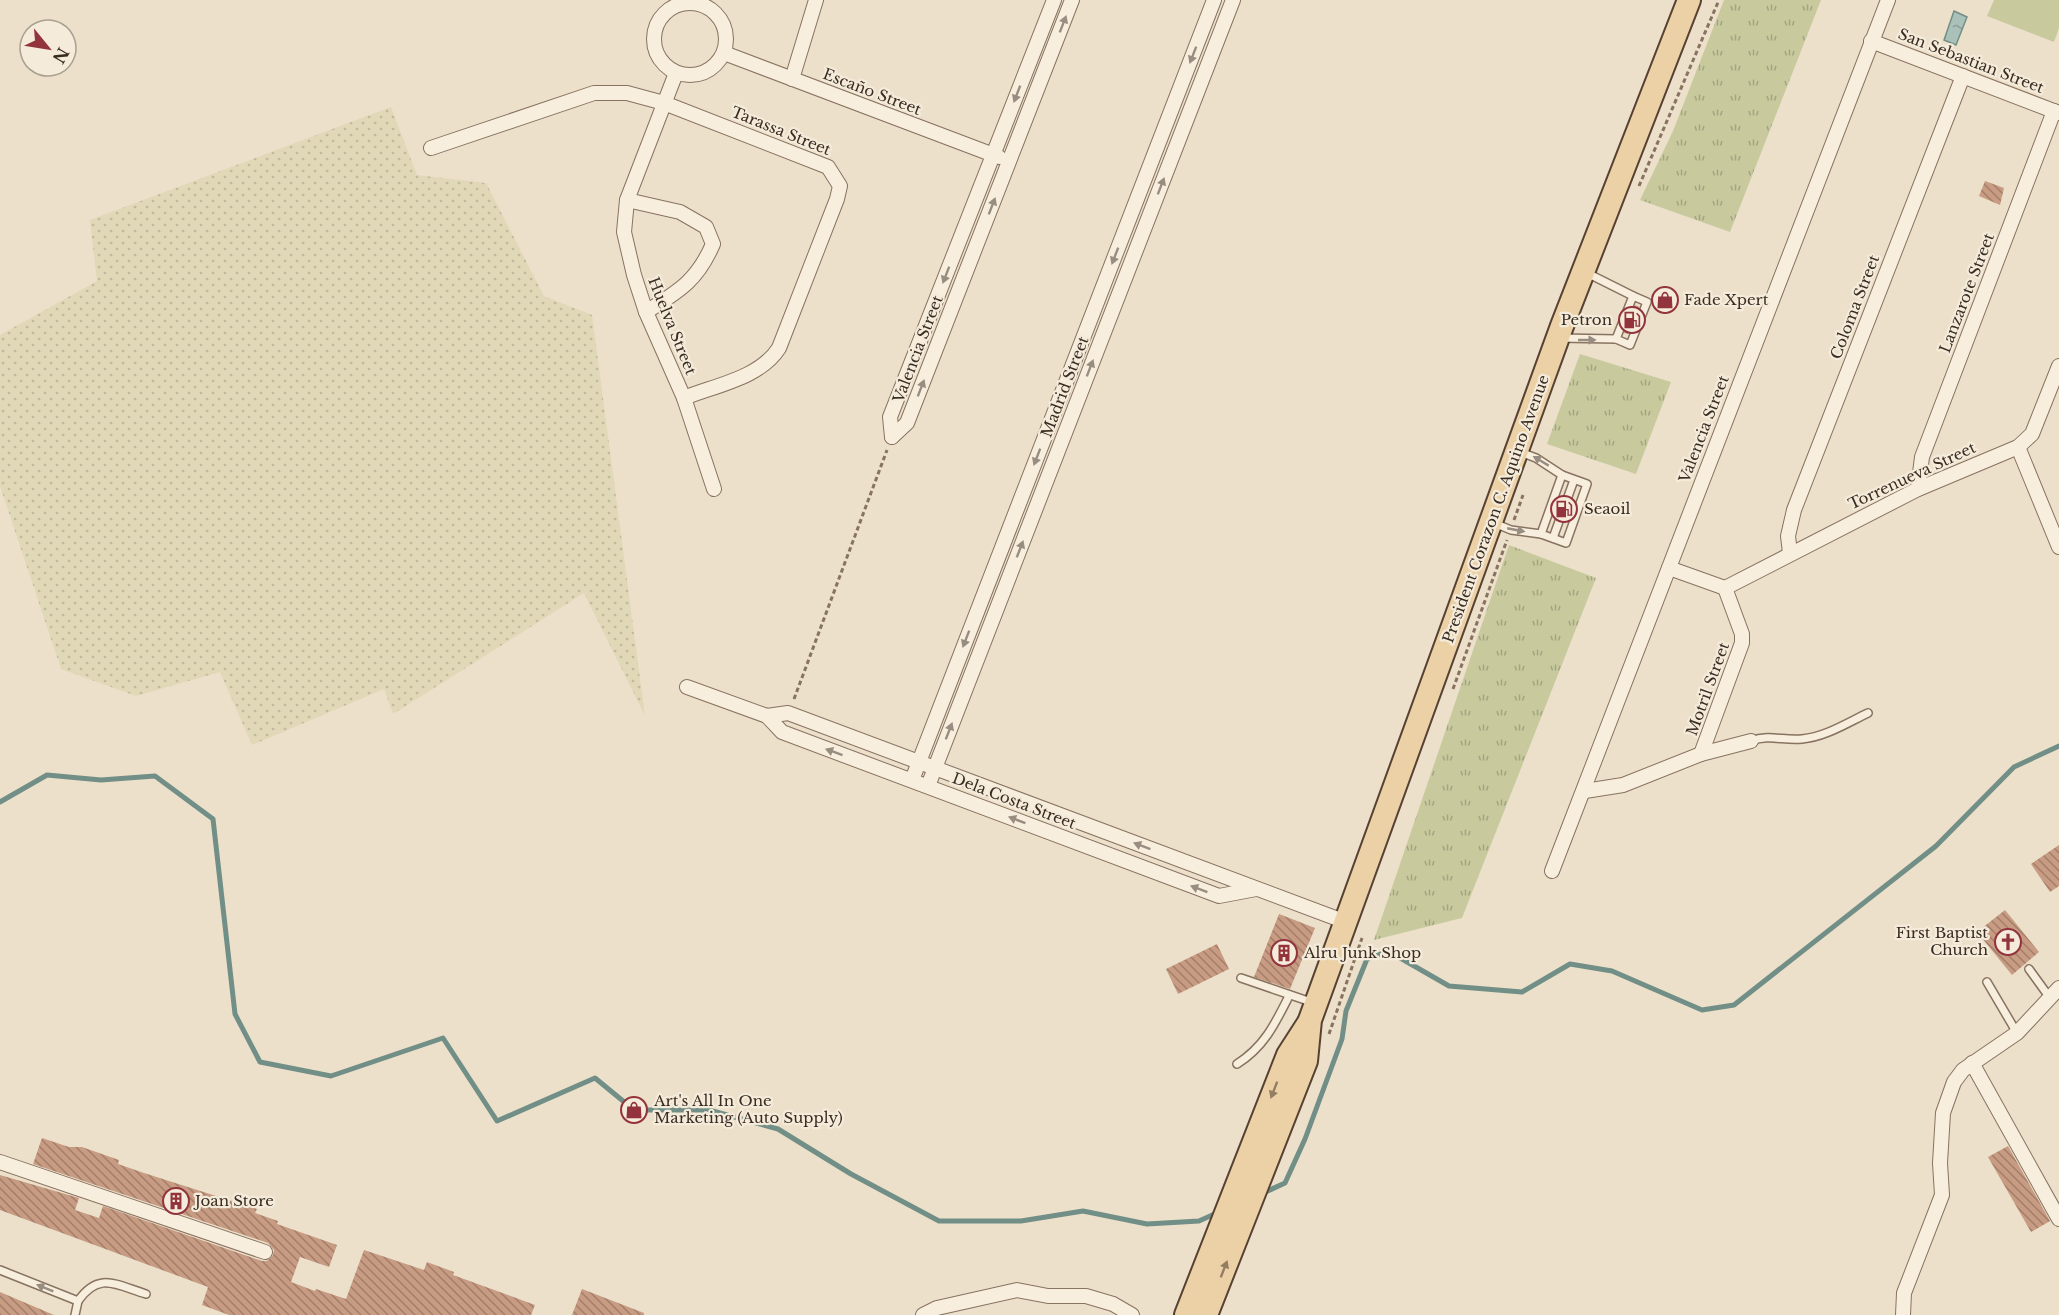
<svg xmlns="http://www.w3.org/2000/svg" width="2059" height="1315" font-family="'Libre Baskerville',serif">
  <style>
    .farmland { fill: url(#farmland-dots) }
    .grass { fill: url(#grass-tufts) }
    .pitch { fill: #c8ca9e }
    .water { fill: url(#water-ripples); stroke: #718f86; stroke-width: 1.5 }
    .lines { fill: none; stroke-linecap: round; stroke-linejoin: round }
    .stream { stroke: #718f86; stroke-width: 5 }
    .building { fill: url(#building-back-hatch) }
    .lane-casing { stroke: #887260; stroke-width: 10 }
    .street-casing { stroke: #887260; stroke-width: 16 }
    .primary-casing { stroke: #574133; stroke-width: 26 }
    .path { stroke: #887260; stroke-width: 3; stroke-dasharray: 4.5 3; stroke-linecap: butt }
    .lane { stroke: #f7eedd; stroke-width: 7 }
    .street { stroke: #f7eedd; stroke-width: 14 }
    .primary { stroke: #ecd1a6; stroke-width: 22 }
    .oneway { fill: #988d80 }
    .oneway2 { fill: #937e64 }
    .labels { text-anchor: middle; stroke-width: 4.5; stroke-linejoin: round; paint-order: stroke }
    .street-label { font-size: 15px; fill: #3a2c22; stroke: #f4ebda }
    .poi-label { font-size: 15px; fill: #3a2c22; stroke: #f4ebda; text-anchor: start }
  </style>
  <defs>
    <pattern id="farmland-dots" width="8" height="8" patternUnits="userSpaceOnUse" patternTransform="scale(1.5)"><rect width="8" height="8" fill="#e1d8b8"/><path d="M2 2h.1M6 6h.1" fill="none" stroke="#c2ba9e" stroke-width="1.8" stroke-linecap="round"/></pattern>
    <pattern id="grass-tufts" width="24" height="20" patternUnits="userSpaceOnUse" patternTransform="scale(1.5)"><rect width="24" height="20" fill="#c8ca9e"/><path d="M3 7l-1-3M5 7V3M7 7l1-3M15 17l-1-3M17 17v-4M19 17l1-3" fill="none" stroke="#a3a480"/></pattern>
    <pattern id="water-ripples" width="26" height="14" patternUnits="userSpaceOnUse" patternTransform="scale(1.5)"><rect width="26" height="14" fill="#aac1b9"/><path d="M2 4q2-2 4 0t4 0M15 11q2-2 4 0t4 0" fill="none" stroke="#8b9d96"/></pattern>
    <pattern id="building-back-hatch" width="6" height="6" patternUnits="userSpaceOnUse" patternTransform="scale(1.5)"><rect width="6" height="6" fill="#c89b83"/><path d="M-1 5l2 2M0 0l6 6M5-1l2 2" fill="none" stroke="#a37f6b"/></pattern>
  </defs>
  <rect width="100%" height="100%" fill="#ece0ca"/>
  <path class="farmland" d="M391,107L417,175L486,183L544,296L592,315L645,716L584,593L393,714L384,689L252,745L220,672L136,696L61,669L0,486V335L97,281L90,220Z"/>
  <g class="grass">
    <path d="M1724,0H1821L1730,232L1640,200L1673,131Z"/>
    <path d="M1580,354L1671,382L1636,474L1547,444Z"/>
    <path d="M1509,545L1596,578L1462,918L1374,940Z"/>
  </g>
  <path class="pitch" d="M1994,0H2059V28L2054,42L1987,16Z"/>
  <path class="water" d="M1954,11L1967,17L1956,45L1944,40Z"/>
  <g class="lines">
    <g class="stream">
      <path d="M0,802L47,775L101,780L155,776L213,819L235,1014L260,1062L331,1076L443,1038L497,1121L595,1078L634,1110H709L778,1129L851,1174L939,1221H1021L1083,1211L1147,1224L1199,1221L1219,1212"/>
      <path d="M1261,1194L1285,1183L1305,1139L1342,1039L1346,1011L1367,959L1388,951L1449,986L1522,992L1570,964L1612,971L1702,1010L1734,1005L1936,846L2014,767L2059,746"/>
    </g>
  </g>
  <g class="building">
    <path d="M1985,181L2004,188L2000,205L1979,196Z"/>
    <path d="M1635,305L1639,307L1628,334L1624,333Z"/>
    <path d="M2059,845V886L2050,892L2031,864Z"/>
    <path d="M2005,910L2039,952L2012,975L1977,932Z"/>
    <path d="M1279,914L1315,928L1290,989L1254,977Z"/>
    <path d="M1217,944L1229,969L1178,994L1166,969Z"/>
    <path d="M42,1138L69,1147H82L119,1160L118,1164L144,1173L257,1209L255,1213L278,1221L277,1224L337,1245L329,1267L300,1257L291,1282L315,1291L316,1289L346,1299L364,1250L424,1270L427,1262L454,1272L453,1275L535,1305L531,1315H229L202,1305L208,1287L0,1210V1175L79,1198L75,1210L99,1218L103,1206L262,1261H267L273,1255L274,1250L268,1243L33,1164Z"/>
    <path d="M2008,1146L2050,1221L2031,1232L1988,1157Z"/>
    <path d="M582,1289L644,1313V1315H572Z"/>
    <path d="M0,1292L54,1315H0Z"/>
  </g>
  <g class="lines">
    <defs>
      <g id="lane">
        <path d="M1587,273L1633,296"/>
        <path d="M1633,296L1647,302L1630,345L1616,339Z"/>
        <path d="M1560,338L1616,339"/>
        <path d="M1520,452L1536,458L1562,475"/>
        <path d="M1562,475L1587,484L1566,543L1541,534Z"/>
        <path d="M1494,523L1511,530L1541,534"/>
        <path d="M1553,538L1574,480"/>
        <path d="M1751,741C1769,734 1784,741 1802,739C1825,737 1847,723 1868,713"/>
        <path d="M2029,969L2050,998"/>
        <path d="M1241,978L1314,1003"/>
        <path d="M1987,982L2017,1033"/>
        <path d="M1237,1064C1264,1047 1275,1024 1289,996"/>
        <path d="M0,1270L78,1301L75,1315"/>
        <path d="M78,1301C99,1271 116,1285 146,1294"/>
      </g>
      <g id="street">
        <circle cx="690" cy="39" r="36"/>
        <path d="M1871,41L2059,113"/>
        <path d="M724,53L999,157"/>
        <path d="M676,73L627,200L624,232L634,275L646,312L684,398L714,489"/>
        <path d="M792,79L816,0"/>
        <path d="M431,148L594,93H627L664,103L828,167L840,186L837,199L779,348C760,378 716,385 684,398"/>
        <path d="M627,200L680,212L706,227L713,244C697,281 679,291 646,312"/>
        <path d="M892,437L907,423L1072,0"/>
        <path d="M892,437L890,417L1054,0"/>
        <path d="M2018,447L2059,547"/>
        <path d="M1918,489L1922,457L2054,111"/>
        <path d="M1790,553L1788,536L1794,510L1963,76"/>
        <path d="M1669,568L1725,588"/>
        <path d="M1725,588L1918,489L2018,447L2032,434L2059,366"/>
        <path d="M687,687L767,716L788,713L1346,922"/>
        <path d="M767,716L782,732L1219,896L1256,889"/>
        <path d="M1701,754L1742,643V634L1725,588"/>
        <path d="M912,780L1214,0"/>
        <path d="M928,786L1233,0"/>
        <path d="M1585,791L1623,785L1701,754L1751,741"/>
        <path d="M1552,871L1888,0"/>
        <path d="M1972,1063L2059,1219"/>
        <path d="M0,1162L265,1252"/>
        <path d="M923,1315L937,1308L1017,1290L1048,1296H1086L1113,1304L1132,1315"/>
        <path d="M1903,1315L1904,1293L1942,1195L1940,1163L1943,1113L1954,1082L1963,1070L2017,1033L2059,988"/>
      </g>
      <g id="primary">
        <path d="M1186,1315L1288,1055L1308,1024"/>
        <path d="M1206,1315L1306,1061L1310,1020L1562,326L1689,0"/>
      </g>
    </defs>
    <use href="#lane" class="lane-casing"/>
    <use href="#street" class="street-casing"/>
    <use href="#primary" class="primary-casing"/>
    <g class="path">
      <path d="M1639,186L1719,0"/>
      <path d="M1514,520L1523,495"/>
      <path d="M1453,689L1507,540"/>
      <path d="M794,699L887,450"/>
      <path d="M1329,1034L1362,938"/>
    </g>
    <use href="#lane" class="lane"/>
    <use href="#street" class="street"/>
    <use href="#primary" class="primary"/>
  </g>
  <defs><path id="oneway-solid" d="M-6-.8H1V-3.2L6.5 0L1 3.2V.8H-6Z" transform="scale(1.5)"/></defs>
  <g class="oneway">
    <use href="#oneway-solid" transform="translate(1063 24) rotate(-69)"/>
    <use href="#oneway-solid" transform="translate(1193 55) rotate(111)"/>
    <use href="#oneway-solid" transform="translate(1017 94) rotate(111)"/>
    <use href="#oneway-solid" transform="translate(1161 186) rotate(-69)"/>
    <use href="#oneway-solid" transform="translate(992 206) rotate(-69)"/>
    <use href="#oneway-solid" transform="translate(1115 256) rotate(111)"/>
    <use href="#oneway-solid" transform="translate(946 275) rotate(111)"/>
    <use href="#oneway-solid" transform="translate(1587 340)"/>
    <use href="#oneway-solid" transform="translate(1090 368) rotate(-69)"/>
    <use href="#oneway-solid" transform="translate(921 388) rotate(-69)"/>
    <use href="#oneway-solid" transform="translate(1037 457) rotate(111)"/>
    <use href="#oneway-solid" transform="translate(1541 461) rotate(-149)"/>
    <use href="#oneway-solid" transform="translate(1516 530) rotate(11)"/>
    <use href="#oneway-solid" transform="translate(1020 549) rotate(-69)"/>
    <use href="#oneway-solid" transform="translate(966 639) rotate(111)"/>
    <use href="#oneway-solid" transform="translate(949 731) rotate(-69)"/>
    <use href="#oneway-solid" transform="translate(834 752) rotate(-160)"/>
    <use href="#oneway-solid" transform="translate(1017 820) rotate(-159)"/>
    <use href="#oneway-solid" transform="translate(1142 846) rotate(-159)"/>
    <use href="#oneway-solid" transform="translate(1199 889) rotate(-159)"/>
    <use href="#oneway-solid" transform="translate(45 1288) rotate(-158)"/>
  </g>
  <g class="oneway2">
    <use href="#oneway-solid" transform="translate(1274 1090) rotate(111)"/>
    <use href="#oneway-solid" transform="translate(1224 1269) rotate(-69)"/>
  </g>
  <defs>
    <symbol id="shop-ring" viewBox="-11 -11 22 22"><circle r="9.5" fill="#f4ebda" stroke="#93333b" stroke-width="1.5"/><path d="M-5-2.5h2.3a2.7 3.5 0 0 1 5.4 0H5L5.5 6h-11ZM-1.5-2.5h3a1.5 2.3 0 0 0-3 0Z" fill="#93333b"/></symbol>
    <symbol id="fuel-ring" viewBox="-11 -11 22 22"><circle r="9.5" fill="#f4ebda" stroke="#93333b" stroke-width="1.5"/><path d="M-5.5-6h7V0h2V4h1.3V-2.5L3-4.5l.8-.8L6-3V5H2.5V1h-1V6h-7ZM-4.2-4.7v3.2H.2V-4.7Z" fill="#93333b"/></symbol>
    <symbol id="church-ring" viewBox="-11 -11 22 22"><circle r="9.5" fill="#f4ebda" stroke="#93333b" stroke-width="1.5"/><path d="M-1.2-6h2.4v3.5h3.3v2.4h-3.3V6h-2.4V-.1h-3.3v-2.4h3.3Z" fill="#93333b"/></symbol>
    <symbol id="building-ring" viewBox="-11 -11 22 22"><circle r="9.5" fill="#f4ebda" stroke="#93333b" stroke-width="1.5"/><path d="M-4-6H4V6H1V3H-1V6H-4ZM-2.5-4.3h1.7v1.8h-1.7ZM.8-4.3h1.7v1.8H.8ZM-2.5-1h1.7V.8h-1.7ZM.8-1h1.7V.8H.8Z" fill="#93333b"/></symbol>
  </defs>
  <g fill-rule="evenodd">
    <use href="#shop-ring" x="1650" y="285" width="30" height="30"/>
    <use href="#fuel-ring" x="1617" y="305" width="30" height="30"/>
    <use href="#fuel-ring" x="1549" y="494" width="30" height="30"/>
    <use href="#church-ring" x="1993" y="927" width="30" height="30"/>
    <use href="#building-ring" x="1269" y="938" width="30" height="30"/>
    <use href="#shop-ring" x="619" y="1095" width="30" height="30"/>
    <use href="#building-ring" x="161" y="1186" width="30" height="30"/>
  </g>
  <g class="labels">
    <g class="street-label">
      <text transform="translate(1971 61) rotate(21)" y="5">San Sebastian Street</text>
      <text transform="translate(872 92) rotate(21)" y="5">Escaño Street</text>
      <text transform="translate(781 131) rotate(22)" y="5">Tarassa Street</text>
      <text transform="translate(1967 293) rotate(-69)" y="5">Lanzarote Street</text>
      <text transform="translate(1855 307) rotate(-69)" y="5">Coloma Street</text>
      <text transform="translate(672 326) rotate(68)" y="5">Huelva Street</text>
      <text transform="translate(918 349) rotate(-69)" y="5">Valencia Street</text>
      <text transform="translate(1065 387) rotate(-69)" y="5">Madrid Street</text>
      <text transform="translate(1704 429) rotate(-69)" y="5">Valencia Street</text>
      <text transform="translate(1912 476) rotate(-25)" y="5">Torrenueva Street</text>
      <text transform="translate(1496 509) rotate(-70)" y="5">President Corazon C. Aquino Avenue</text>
      <text transform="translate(1708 689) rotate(-70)" y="5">Motril Street</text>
      <text transform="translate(1014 801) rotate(21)" y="5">Dela Costa Street</text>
    </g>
    <g class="poi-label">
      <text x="1684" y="305">Fade Xpert</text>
      <text x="1612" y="325" text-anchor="end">Petron</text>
      <text x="1584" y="514">Seaoil</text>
      <text x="1988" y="938" text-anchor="end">First Baptist<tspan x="1988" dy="17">Church</tspan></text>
      <text x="1304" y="958">Alru Junk Shop</text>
      <text x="654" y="1106">Art's All In One<tspan x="654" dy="17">Marketing (Auto Supply)</tspan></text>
      <text x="195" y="1206">Joan Store</text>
    </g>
  </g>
  <g transform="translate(48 48) rotate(120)"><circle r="28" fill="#f4ebda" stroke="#aa9f90" stroke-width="1.5"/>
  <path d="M0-4.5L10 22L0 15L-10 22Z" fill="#93333b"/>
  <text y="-9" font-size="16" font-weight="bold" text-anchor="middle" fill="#3a2c22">N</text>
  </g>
</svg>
